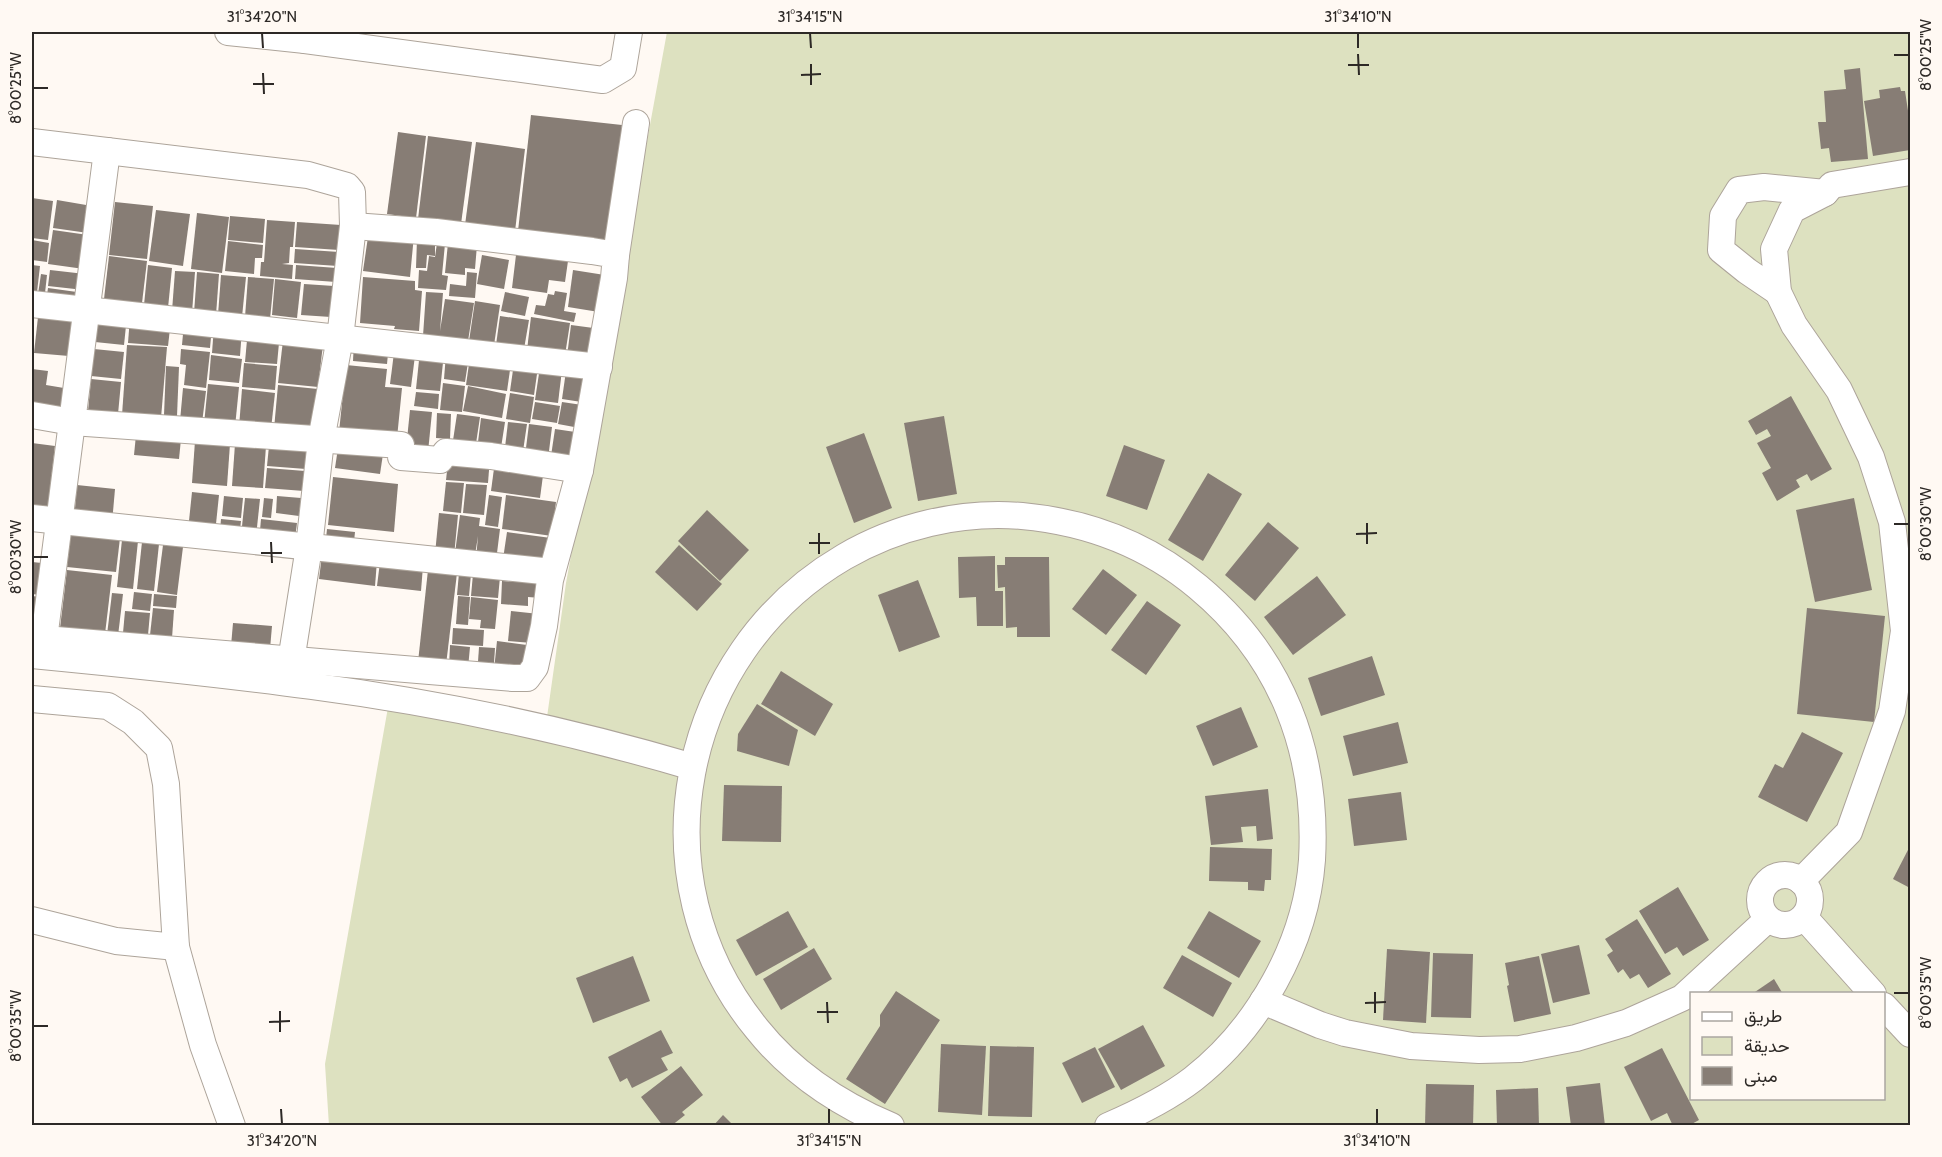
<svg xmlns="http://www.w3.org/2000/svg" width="1942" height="1157" font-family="Cabin,Vazirmatn,sans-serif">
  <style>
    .green { fill: #dde1c0; fill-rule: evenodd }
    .building { fill: #877d75 }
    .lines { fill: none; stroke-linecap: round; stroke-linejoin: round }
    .street-casing { stroke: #ada49a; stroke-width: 28 }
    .street { stroke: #fff; stroke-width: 26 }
    .ticks { fill: none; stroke: #2d2926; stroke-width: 2 }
    .neatline { fill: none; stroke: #2d2926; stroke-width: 2 }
    .ticks-label { font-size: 15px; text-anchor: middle; fill: #2d2926 }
  </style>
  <rect width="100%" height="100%" fill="#fff9f3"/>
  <path class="green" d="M667,32H1910V1125L329,1126L325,1064L390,696L547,717L566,583ZM1692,994H1884V1098H1692Z"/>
  <g class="building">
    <path d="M1860,68L1868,159L1831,162L1829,148L1821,149L1818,122H1826L1824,91L1846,89L1844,70Z"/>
    <path d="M1900,87L1901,91H1905L1910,124V150L1873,156L1864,101L1880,98L1879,90Z"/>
    <path d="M531,115L622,125L609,241L518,231Z"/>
    <path d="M398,132L426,136L416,218L387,214Z"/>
    <path d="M428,136L472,142L461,224L418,219Z"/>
    <path d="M476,142L525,149L515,231L465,225Z"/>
    <path d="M32,198L53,201L48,240L32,238Z"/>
    <path d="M57,200L92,206L88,233L53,228Z"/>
    <path d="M115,202L153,206L147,259L109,255Z"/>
    <path d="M156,210L190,214L183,266L149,261Z"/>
    <path d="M197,213L229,217L222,273L191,269Z"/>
    <path d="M230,216L265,219L263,243L228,240Z"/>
    <path d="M267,220L295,222L293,247H290L289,263L282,264L293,265L292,279L260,276L261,262H264Z"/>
    <path d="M297,222L341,225L339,250L295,247Z"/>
    <path d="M53,230L88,235L84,269L48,264Z"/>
    <path d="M369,230L414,235L410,277L363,271Z"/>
    <path d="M417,239L435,240V256L427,255L426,268H416Z"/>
    <path d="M32,240L49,243L47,262L32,260Z"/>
    <path d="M228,241L263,245L262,258H255L254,274L225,271Z"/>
    <path d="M437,243L445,244L442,275L448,276L446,290L418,288L419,270L427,271L429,256L435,257Z"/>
    <path d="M448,243L477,245L475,269L465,268V275L445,273Z"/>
    <path d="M295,249L339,252L338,266L294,263Z"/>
    <path d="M482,255L509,260L504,289L477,284Z"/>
    <path d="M516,255L568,261L565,282L549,280L547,293L512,288Z"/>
    <path d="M109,256L147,261L142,303L104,299Z"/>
    <path d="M32,265L40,266L36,301L32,300Z"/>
    <path d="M148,265L172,268L168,308L144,305Z"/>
    <path d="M296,265L337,268L336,282L295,279Z"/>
    <path d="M50,270L85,274L84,290L48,286Z"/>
    <path d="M573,270L611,276L605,313L568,307Z"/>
    <path d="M175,271L195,272L192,313L172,311Z"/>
    <path d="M197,272L219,274L216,315L194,313Z"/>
    <path d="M467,272L477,273L475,298L449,296L450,284L466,286Z"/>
    <path d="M41,274L47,275L44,302L37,301Z"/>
    <path d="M221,275L246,277L242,317L218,315Z"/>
    <path d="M248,277L274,279L270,319L245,317Z"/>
    <path d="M363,277L415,281V290L422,291L419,331L394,329L395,326L360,323Z"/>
    <path d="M275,279L301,282L297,318L272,315Z"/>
    <path d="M304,284L334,286L331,317L301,315Z"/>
    <path d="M48,288L84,293L82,307L46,302Z"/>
    <path d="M555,291L567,293L564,311L576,313L574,322L534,314L536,305L545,306L548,294L554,295Z"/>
    <path d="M426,292L443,293L440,331L445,299L474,303L468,341L423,336Z"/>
    <path d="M505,292L529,297L525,316L501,311Z"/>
    <path d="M475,301L500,305L494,345L469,341Z"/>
    <path d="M39,308L74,311L69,356L34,353Z"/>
    <path d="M98,314L127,316L124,345L95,342Z"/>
    <path d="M500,316L529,320L524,349L496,345Z"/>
    <path d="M130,317L171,320L168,346L128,343Z"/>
    <path d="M531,317L570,323L565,355L527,350Z"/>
    <path d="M184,323L212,326L210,348L182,345Z"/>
    <path d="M571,325L601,329L596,360L567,356Z"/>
    <path d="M214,326L242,329L240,356L212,353Z"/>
    <path d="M248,329L280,332L277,364L245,362Z"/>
    <path d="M284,332L324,336L318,387L278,383Z"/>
    <path d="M354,341L389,343L387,364L353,361Z"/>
    <path d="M127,345L167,347L161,418L122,415Z"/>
    <path d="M395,345L416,348L411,387L390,384Z"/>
    <path d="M94,349L124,352L121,379L91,376Z"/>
    <path d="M181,349L210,352L206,388L184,385L186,365L180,364Z"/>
    <path d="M420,351L444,353L440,391L416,389Z"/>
    <path d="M446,354L469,356L465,382L444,379Z"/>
    <path d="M211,355L242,359L239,383L209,380Z"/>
    <path d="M470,357L511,363L507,391L466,385Z"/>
    <path d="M244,363L277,366L275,390L242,387Z"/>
    <path d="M514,363L538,367L534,395L510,391Z"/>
    <path d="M346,365L387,369L385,387L402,388L397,438L339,432Z"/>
    <path d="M166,366L179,367L177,416L164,415Z"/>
    <path d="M540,367L562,370L558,403L535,400Z"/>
    <path d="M32,369L48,371L46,385L64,388L62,410L32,406Z"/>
    <path d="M566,371L593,375L588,403L562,399Z"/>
    <path d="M91,379L121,382L118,414L88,411Z"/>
    <path d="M443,383L465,386L462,412L440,410Z"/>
    <path d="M208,384L239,387L235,427L204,424Z"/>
    <path d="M278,385L318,389L314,433L274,429Z"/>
    <path d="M468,386L506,394L502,418L463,411Z"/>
    <path d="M183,388L206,391L202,423L180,421Z"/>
    <path d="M242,389L275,393L271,429L239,427Z"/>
    <path d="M416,392L439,394L438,409L414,406Z"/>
    <path d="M510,393L534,397L530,423L506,419Z"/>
    <path d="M1791,396L1832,469L1811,481L1807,474L1796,480L1800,487L1777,501L1762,473L1771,468L1757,443L1771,436L1767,429L1756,435L1748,421Z"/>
    <path d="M535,402L560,406L557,423L532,419Z"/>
    <path d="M562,402L589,406L585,429L558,424Z"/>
    <path d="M410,410L432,412L428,452L406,449Z"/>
    <path d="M437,413L451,414L450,439L436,438Z"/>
    <path d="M457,414L480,417L475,450L452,447Z"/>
    <path d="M944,416L957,494L918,501L904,423Z"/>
    <path d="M481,418L505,422L500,454L477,450Z"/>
    <path d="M508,422L527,424L522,458L504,456Z"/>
    <path d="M529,424L552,427L548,459L525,456Z"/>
    <path d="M137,425L182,429L179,459L134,455Z"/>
    <path d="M555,429L582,433L578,460L551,456Z"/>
    <path d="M864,433L892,508L854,523L826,447Z"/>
    <path d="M195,441L230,444L227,486L192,483Z"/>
    <path d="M32,443L55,446L46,523L32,521Z"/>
    <path d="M235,444L266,446L263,488L232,486Z"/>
    <path d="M1124,445L1165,460L1147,510L1106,496Z"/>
    <path d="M269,446L307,449L306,469L267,466Z"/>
    <path d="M338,448L383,454L380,474L335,468Z"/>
    <path d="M449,454L490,457L488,483L446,480Z"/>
    <path d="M495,461L544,468L540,498L491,491Z"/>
    <path d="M267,468L305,471L304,491L265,488Z"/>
    <path d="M1208,473L1242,494L1203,561L1168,540Z"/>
    <path d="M333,477L398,484L394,532L328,525Z"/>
    <path d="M446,482L464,483L461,513L443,511Z"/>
    <path d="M466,484L487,485L484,515L463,513Z"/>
    <path d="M77,485L115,489L112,523L74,520Z"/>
    <path d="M192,492L219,495L214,543L187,540Z"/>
    <path d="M489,495L502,497L498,527L485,525Z"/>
    <path d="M506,495L556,502L552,536L502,529Z"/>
    <path d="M224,496L243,498L241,518L222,516Z"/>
    <path d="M277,496L301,498L299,516L276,513Z"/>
    <path d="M245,498L260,499L255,546L240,545Z"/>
    <path d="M264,498L273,499L271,518L262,517Z"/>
    <path d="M1854,498L1872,590L1815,602L1796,510Z"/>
    <path d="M707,510L749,550L720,581L678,541Z"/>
    <path d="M439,513L458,515L454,556L435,554Z"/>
    <path d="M460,515L480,518L479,526L500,529L496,561L476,559L478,536L475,555L455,553Z"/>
    <path d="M221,519L241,521L238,545L219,543Z"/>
    <path d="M261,519L297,523L294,546L259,542Z"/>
    <path d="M1268,522L1299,548L1255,601L1225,575Z"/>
    <path d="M327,529L355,532L353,551L325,548Z"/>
    <path d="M507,532L551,538L548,566L503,559Z"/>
    <path d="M71,533L120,538L116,572L67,567Z"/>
    <path d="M122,540L138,541L133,589L117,587Z"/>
    <path d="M142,542L159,544L154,591L137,589Z"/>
    <path d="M163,545L183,547L177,595L157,592Z"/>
    <path d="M679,545L722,584L697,611L655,572Z"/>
    <path d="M322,555L377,561L375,586L319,579Z"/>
    <path d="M995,556V591H1003V626H977L976,597L959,598L958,557Z"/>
    <path d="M1005,557H1049L1050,637H1017V627L1006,628L1005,587L998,588L997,565H1005Z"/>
    <path d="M32,562L42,563L40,595L32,594Z"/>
    <path d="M380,562L423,566L421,591L377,586Z"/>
    <path d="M1103,569L1137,595L1106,635L1072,609Z"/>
    <path d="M67,570L112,575L105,634L60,628Z"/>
    <path d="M428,570L457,573L446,665L418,662Z"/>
    <path d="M459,573L471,574L469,596L457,595Z"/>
    <path d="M473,574L500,577L498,598L471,596Z"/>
    <path d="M1317,576L1346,615L1293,655L1264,617Z"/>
    <path d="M918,580L940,637L899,652L878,595Z"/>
    <path d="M502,581L542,583L541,598L528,597V606L501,604Z"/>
    <path d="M134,592L152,594L150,611L132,609Z"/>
    <path d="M112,593L123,594L118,636L107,635Z"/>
    <path d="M154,594L177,596L176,608L153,606Z"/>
    <path d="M32,596L40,597L32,632Z"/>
    <path d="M458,596L470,597L468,625L456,624Z"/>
    <path d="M471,597L498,600L495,629L480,628L481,620L469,619Z"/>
    <path d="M1147,601L1181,625L1146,675L1111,650Z"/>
    <path d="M153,608L174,610L172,638L150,635Z"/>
    <path d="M1807,608L1885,616L1874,722L1797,714Z"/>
    <path d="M125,611L150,613L148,635L123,633Z"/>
    <path d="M511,611L539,614L532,643L508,641Z"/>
    <path d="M233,623L272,626L270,649L231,646Z"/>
    <path d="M453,628L484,630L483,646L452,644Z"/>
    <path d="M497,641L527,645L524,674L494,670Z"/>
    <path d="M450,645L470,647L468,668L449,667Z"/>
    <path d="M479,647L495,648L494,663L478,662Z"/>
    <path d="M1372,656L1385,695L1321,716L1308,678Z"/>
    <path d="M781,671L833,704L815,736L761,704Z"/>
    <path d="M757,704L798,730L789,766L737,751L738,734Z"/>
    <path d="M1241,707L1258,747L1213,766L1196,726Z"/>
    <path d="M1398,722L1408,763L1353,776L1343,736Z"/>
    <path d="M1802,732L1843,753L1807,822L1758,797L1775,764L1783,768Z"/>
    <path d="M724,785L782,786L781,842L722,841Z"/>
    <path d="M1268,789L1273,839L1257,841L1256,826L1241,827L1243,842L1211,845L1205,796Z"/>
    <path d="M1401,792L1407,840L1354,846L1348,799Z"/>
    <path d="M1910,846V888L1893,879Z"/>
    <path d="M1210,847L1272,849L1271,880H1265L1264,891L1248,890V882L1209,881Z"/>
    <path d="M1678,887L1709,940L1683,956L1677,947L1665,954L1639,911Z"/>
    <path d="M788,911L808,947L756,976L736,940Z"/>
    <path d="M1209,911L1261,941L1239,978L1187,948Z"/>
    <path d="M1637,919L1671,974L1648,988L1639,974L1630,979L1623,969L1618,973L1607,955L1613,951L1605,939Z"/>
    <path d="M1579,945L1590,994L1553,1003L1541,954Z"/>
    <path d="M814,948L832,979L781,1010L763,979Z"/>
    <path d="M1387,949L1430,952L1426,1023L1383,1020Z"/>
    <path d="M1433,953L1473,954L1471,1018L1431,1017Z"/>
    <path d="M1182,955L1232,983L1213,1017L1163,988Z"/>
    <path d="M633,956L650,1001L593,1023L576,978Z"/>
    <path d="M1539,956L1551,1014L1514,1022L1507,986L1509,985L1505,963Z"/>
    <path d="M1774,979L1783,994H1752Z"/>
    <path d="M896,991L940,1020L885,1104L846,1079L880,1026V1015Z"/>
    <path d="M1143,1025L1165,1066L1121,1090L1098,1049Z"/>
    <path d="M661,1030L673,1053L661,1058L668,1070L632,1088L627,1078L620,1082L608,1057Z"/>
    <path d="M941,1044L986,1046L982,1115L938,1112Z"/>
    <path d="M990,1046L1034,1047L1032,1117L988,1116Z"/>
    <path d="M1095,1047L1115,1087L1082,1103L1062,1063Z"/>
    <path d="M1662,1048L1699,1120L1688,1126H1673L1667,1113L1651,1121L1624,1067Z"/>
    <path d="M681,1066L703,1095L682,1112L685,1115L671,1126H663L641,1097Z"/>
    <path d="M1600,1083L1605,1126H1571L1566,1087Z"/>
    <path d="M1426,1084L1474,1085L1473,1126H1425Z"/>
    <path d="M1538,1088L1539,1126H1497L1496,1090Z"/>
    <path d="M723,1115L734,1126H713Z"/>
  </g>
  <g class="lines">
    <defs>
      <g id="street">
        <path d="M228,32L305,40"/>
        <path d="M306,32L305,40L603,80L623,68L629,32"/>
        <path d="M32,142L308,175L347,186L352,192L353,226L340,338L321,440L309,547L291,661"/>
        <path d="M616,255L636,123"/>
        <path d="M1778,292L1747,271L1721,250L1723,216L1739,190L1764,187L1825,193"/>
        <path d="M32,304L599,367"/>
        <path d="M32,415L72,422L401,445V457L440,460L446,452L491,456L580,470"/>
        <path d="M32,518L552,572"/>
        <path d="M32,638L513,678H527L535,667L544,626L550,580L580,470L614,278L616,255L592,251L436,232L353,226"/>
        <path d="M44,639L107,151"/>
        <path d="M32,655C125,664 218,673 311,686C440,703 568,730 693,767"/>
        <path d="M32,699L108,706L133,722L159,748L166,784L176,947L203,1045L232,1126"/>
        <circle cx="1785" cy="900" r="25"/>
        <path d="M1801,881L1849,832L1892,711L1904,631L1892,522L1871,457L1839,390L1794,325L1778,292L1774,249L1792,210L1825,193L1832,185L1910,172"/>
        <path d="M1804,917L1873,994"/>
        <path d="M32,920L116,941L176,947"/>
        <path d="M1263,1001L1320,1025L1345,1033L1411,1046L1479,1050L1520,1049L1576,1038L1626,1023L1682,998L1768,919"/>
        <path d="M1884,1006L1910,1034"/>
        <path d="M891,1126C839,1104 793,1074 757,1029C634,879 678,654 844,557C897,526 960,511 1022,516C1087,522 1148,545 1198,587C1282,657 1318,752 1312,860C1306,944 1258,1028 1193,1079C1167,1099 1138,1113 1108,1126"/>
      </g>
    </defs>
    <use href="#street" class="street-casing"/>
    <use href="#street" class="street"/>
  </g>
  <path class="ticks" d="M262,33L263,48M810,33L811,48M1358,33V48M1358,54L1359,75M1894,55H1909M811,64V85M1348,65H1369M263,73L264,94M801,75L821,74M253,84H274M33,88H48M1367,523V544M1894,524H1909M819,533V554M1356,534L1377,533M271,542L272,563M809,543H830M261,553H282M33,557H48M1375,992V1013M1894,993H1909M827,1002L828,1023M1365,1003L1386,1002M280,1011V1032M817,1012H838M269,1022L290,1021M33,1026H48M281,1109L282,1124M829,1109V1124M1377,1109V1124"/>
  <rect width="1942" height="1157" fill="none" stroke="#fff9f3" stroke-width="66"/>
  <rect x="1690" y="992" width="195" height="108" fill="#fff9f3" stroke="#aba6a1" stroke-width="1.5"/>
  <rect x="1702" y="1012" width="30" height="9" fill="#ffffff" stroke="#aba6a1" stroke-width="1.5"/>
  <text x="1744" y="1022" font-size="18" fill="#2d2926">طريق</text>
  <rect x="1702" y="1037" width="30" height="18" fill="#dde1c0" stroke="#aba6a1" stroke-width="1.5"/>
  <text x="1744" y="1052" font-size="18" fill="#2d2926">حديقة</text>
  <rect x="1702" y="1067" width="30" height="18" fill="#877d75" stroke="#aba6a1" stroke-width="1.5"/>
  <text x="1744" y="1082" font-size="18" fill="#2d2926">مبنى</text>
  <rect x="33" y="33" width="1876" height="1091" class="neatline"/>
  <g class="ticks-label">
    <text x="262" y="22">31°34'20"N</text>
    <text x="810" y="22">31°34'15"N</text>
    <text x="1358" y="22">31°34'10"N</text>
    <text transform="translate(1926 55) rotate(-90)" y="5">8°00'25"W</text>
    <text transform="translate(16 88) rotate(-90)" y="5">8°00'25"W</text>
    <text transform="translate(1926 524) rotate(-90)" y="5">8°00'30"W</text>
    <text transform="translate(16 557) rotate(-90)" y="5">8°00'30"W</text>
    <text transform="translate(1926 993) rotate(-90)" y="5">8°00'35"W</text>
    <text transform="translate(16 1026) rotate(-90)" y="5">8°00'35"W</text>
    <text x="282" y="1146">31°34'20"N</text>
    <text x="829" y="1146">31°34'15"N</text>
    <text x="1377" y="1146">31°34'10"N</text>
  </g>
</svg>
